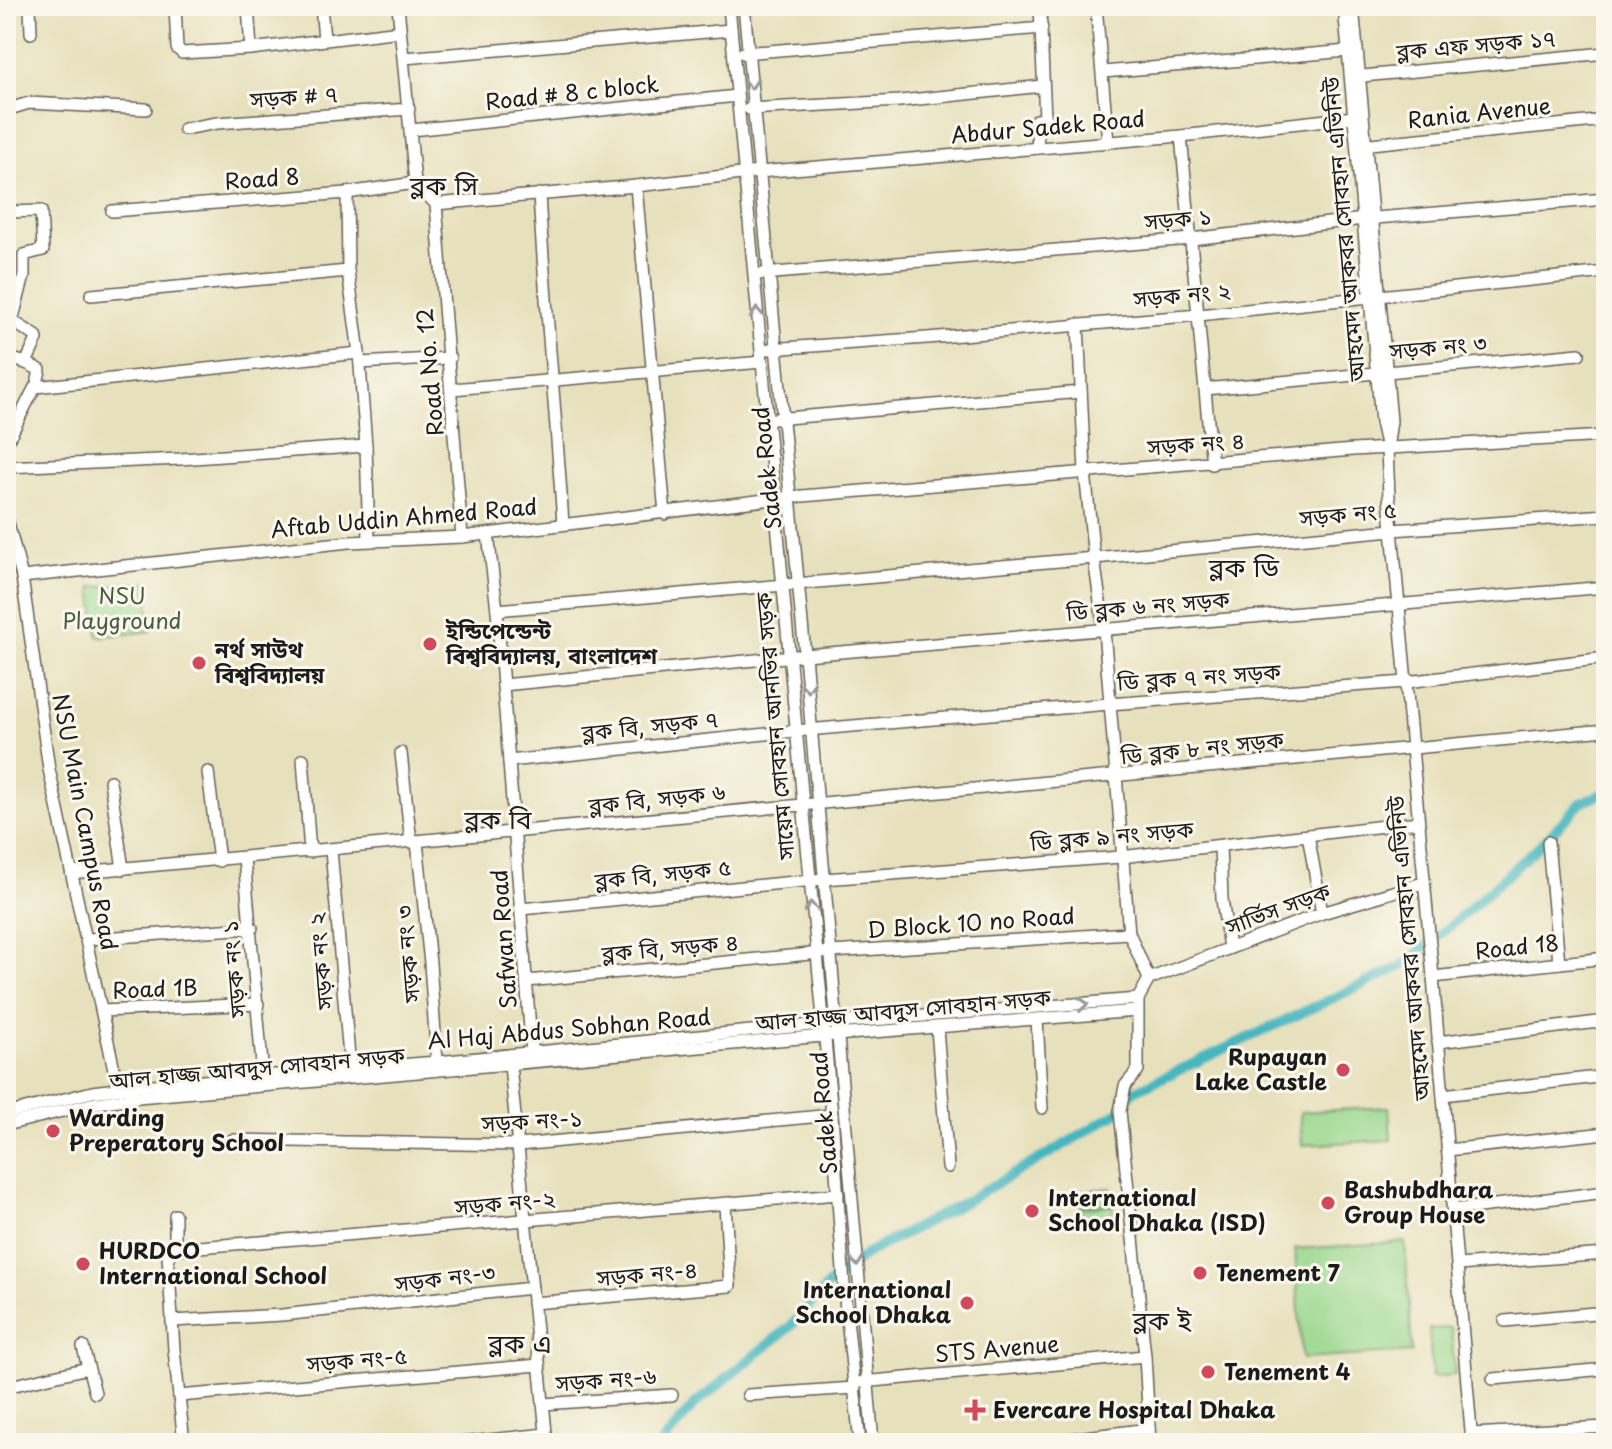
<svg xmlns="http://www.w3.org/2000/svg" width="1612" height="1449" font-family="'Playpen Sans','Noto Sans Bengali',sans-serif">
  <style>
    .green { fill: #98d78c; stroke: #5a7a54; stroke-width: 2 }
    .lines { fill: none; stroke-linecap: round; stroke-linejoin: round }
    .canal { stroke: #47b6bf; stroke-width: 10 }
    .minor-casing { stroke: #636154; stroke-width: 14 }
    .minor { stroke: #fff; stroke-width: 11 }
    .oneway { stroke: #999 }
    .poi-dot { fill: #d1495b; stroke: #fbf7ec; stroke-width: 3 }
    .labels { text-anchor: middle; stroke-width: 6; stroke-linejoin: round; paint-order: stroke }
    .street-label { font-size: 22px; fill: #1c1c1c; stroke: #fbf7ec }
    .park-label { font-size: 22px; fill: #475d43; stroke: #fbf7ec }
    .poi-label { font-size: 22px; font-weight: bold; fill: #1c1c1c; stroke: #fbf7ec; text-anchor: start }
    .quarter-label { font-size: 26px; fill: #1c1c1c; stroke: #fbf7ec }
  </style>
  <rect width="100%" height="100%" fill="#fbf7ec"/>
  <filter id="ink" filterUnits="userSpaceOnUse"><feTurbulence type="fractalNoise" baseFrequency=".0125" numOctaves="2"/><feDisplacementMap in="SourceGraphic" scale="16" xChannelSelector="R" yChannelSelector="G"/><feConvolveMatrix kernelMatrix="1 2 1 2 8 2 1 2 1" color-interpolation-filters="sRGB"/></filter>
  <filter id="wash" filterUnits="userSpaceOnUse"><feTurbulence type="fractalNoise" baseFrequency=".006" numOctaves="4" result="noise"/><feDisplacementMap in="SourceGraphic" scale="32" xChannelSelector="R" yChannelSelector="G"/><feGaussianBlur stdDeviation="1.8" result="paint"/><feColorMatrix in="noise" values="0 0 0 0 0 0 0 0 0 0 0 0 0 0 0 0 0 1.4 0 .05"/><feComposite in="paint" operator="in"/></filter>
  <g filter="url(#wash)">
    <rect width="100%" height="100%" fill="#e7e0bc"/>
    <g class="green">
      <path d="M147,582L151,631L98,637L92,587Z"/>
      <path d="M1389,1107L1391,1140L1302,1145L1300,1112Z"/>
      <path d="M1111,1188L1112,1204L1080,1206L1079,1191Z"/>
      <path d="M1113,1206L1114,1221L1082,1223L1081,1208Z"/>
      <path d="M1405,1242L1412,1352L1302,1359L1295,1249Z"/>
      <path d="M1451,1328L1455,1375L1432,1377L1429,1329Z"/>
    </g>
    <g class="lines">
      <path class="canal" d="M662,1443L695,1404L791,1326L828,1285L869,1252L961,1204L1057,1149L1120,1111L1132,1092L1402,966L1455,922L1540,845L1581,803L1606,792"/>
    </g>
  </g>
  <g filter="url(#ink)">
    <g class="lines">
      <defs>
        <g id="minor">
          <path d="M30,6L31,33"/>
          <path d="M175,6L177,48L182,53L251,49L400,31"/>
          <path d="M248,6L251,49"/>
          <path d="M321,6L324,39"/>
          <path d="M398,6L415,183L436,204"/>
          <path d="M729,6L832,1115L845,1299L860,1443"/>
          <path d="M744,6L805,655L873,1443"/>
          <path d="M1096,6L1108,142"/>
          <path d="M1344,6L1381,422L1385,440"/>
          <path d="M1353,6L1391,421L1387,449L1389,497L1433,977L1472,1443"/>
          <path d="M743,53L1042,28"/>
          <path d="M404,58L731,30"/>
          <path d="M1103,72L1348,51"/>
          <path d="M1352,77L1606,53"/>
          <path d="M749,109L900,101L1043,86"/>
          <path d="M6,110L29,103L146,109"/>
          <path d="M184,129L217,123L409,109"/>
          <path d="M411,130L737,96"/>
          <path d="M1181,136L1212,464"/>
          <path d="M1360,145L1606,120"/>
          <path d="M1038,148L1036,120L1045,119L1040,6"/>
          <path d="M636,186L665,514"/>
          <path d="M347,193L348,271L359,353L366,446L369,540"/>
          <path d="M539,194C545,304 556,414 563,524"/>
          <path d="M436,204L636,186L759,172L1181,136L1354,117"/>
          <path d="M436,204L462,537"/>
          <path d="M112,211L347,193L415,183"/>
          <path d="M6,212L41,211L43,250L24,255V276L12,321L36,336L37,339L26,363"/>
          <path d="M762,274L1191,239L1364,219L1606,199"/>
          <path d="M91,295L348,271"/>
          <path d="M1078,324L1085,472L1094,558L1392,530L1606,515"/>
          <path d="M769,349L927,338L1199,315L1606,272"/>
          <path d="M6,357L26,363L40,370L38,379"/>
          <path d="M360,363L450,358"/>
          <path d="M452,389L762,362"/>
          <path d="M1205,389L1579,354"/>
          <path d="M775,419L1081,392"/>
          <path d="M6,444L35,387L359,353"/>
          <path d="M6,467L180,459L366,446"/>
          <path d="M6,515L22,577L49,769L118,1088"/>
          <path d="M488,534L497,610L532,1054"/>
          <path d="M22,577L349,542L462,537L790,497L1353,450L1606,436"/>
          <path d="M497,610L1094,558L1104,630L1129,933L1149,979L1138,999V1070L1125,1086L1120,1111L1145,1356L1150,1443"/>
          <path d="M503,685L805,655L1606,587"/>
          <path d="M401,753L411,842"/>
          <path d="M303,759L310,852"/>
          <path d="M509,761L795,731L1109,704L1406,682L1606,658"/>
          <path d="M208,772L219,861"/>
          <path d="M110,781L123,869"/>
          <path d="M1308,835L1322,913"/>
          <path d="M417,842L430,963L437,1062"/>
          <path d="M1548,842L1559,963"/>
          <path d="M1220,846L1222,899L1229,948"/>
          <path d="M331,850L350,1068"/>
          <path d="M244,858L263,1076"/>
          <path d="M72,873L1606,730"/>
          <path d="M521,909L824,879L1121,857L1418,822"/>
          <path d="M87,939L252,928"/>
          <path d="M1433,977L1606,958"/>
          <path d="M1149,979L1322,913L1423,883"/>
          <path d="M527,981L831,952L1129,933"/>
          <path d="M102,1011L258,1004"/>
          <path d="M1037,1020L1042,1108"/>
          <path d="M937,1028L948,1167"/>
          <path d="M1438,1042L1606,1021"/>
          <path d="M510,1065L547,1443"/>
          <path d="M1443,1095L1606,1076"/>
          <path d="M6,1114L92,1092L140,1086L437,1062L822,1024L1138,999"/>
          <path d="M6,1125L91,1104L138,1097L823,1036L1137,1011"/>
          <path d="M232,1140L519,1145L832,1115"/>
          <path d="M1447,1150L1606,1133"/>
          <path d="M1453,1210L1606,1192"/>
          <path d="M175,1215V1249L168,1256L174,1350L184,1443"/>
          <path d="M175,1249L838,1194"/>
          <path d="M1458,1265L1606,1254"/>
          <path d="M533,1303L730,1286L725,1204"/>
          <path d="M172,1321L282,1315L532,1288"/>
          <path d="M1505,1321L1606,1312"/>
          <path d="M88,1368L83,1347L95,1393"/>
          <path d="M1493,1379L1606,1369"/>
          <path d="M862,1382L1145,1356"/>
          <path d="M6,1387L88,1368"/>
          <path d="M748,1395L855,1388"/>
          <path d="M179,1396L539,1365"/>
          <path d="M543,1404L672,1395"/>
          <path d="M1471,1434L1606,1427"/>
          <path d="M460,1443L546,1434"/>
          <path d="M1037,1443L1149,1429"/>
        </g>
      </defs>
      <use href="#minor" class="minor-casing"/>
      <use href="#minor" class="minor"/>
    </g>
    <defs><path id="oneway-chevron" d="M-2-3.5L2.5 0L-2 3.5" fill="none" stroke-width="1.6" stroke-linecap="round" stroke-linejoin="round" transform="scale(2)"/></defs>
    <g class="oneway">
      <use href="#oneway-chevron" transform="translate(751 84) rotate(85)"/>
      <use href="#oneway-chevron" transform="translate(757 313) rotate(-95)"/>
      <use href="#oneway-chevron" transform="translate(808 687) rotate(85)"/>
      <use href="#oneway-chevron" transform="translate(811 907) rotate(-95)"/>
      <use href="#oneway-chevron" transform="translate(1083 1004) rotate(-5)"/>
      <use href="#oneway-chevron" transform="translate(857 1261) rotate(84)"/>
    </g>
  </g>
  <g class="poi-dot">
    <circle cx="430" cy="644" r="8"/>
    <circle cx="199" cy="663" r="8"/>
    <circle cx="1343" cy="1070" r="8"/>
    <circle cx="53" cy="1131" r="8"/>
    <circle cx="1328" cy="1203" r="8"/>
    <circle cx="1032" cy="1211" r="8"/>
    <circle cx="83" cy="1264" r="8"/>
    <circle cx="1200" cy="1273" r="8"/>
    <circle cx="967" cy="1303" r="8"/>
    <circle cx="1208" cy="1372" r="8"/>
    <path d="M971 1398h8v8h8v8h-8v8h-8v-8h-8v-8h8z"/>
  </g>
  <g class="labels">
    <g class="street-label">
      <text transform="translate(1476 45) rotate(-5)" y="8">ব্লক এফ সড়ক ১৭</text>
      <text transform="translate(572 93) rotate(-6)" y="8">Road # 8 c block</text>
      <text transform="translate(294 97) rotate(-4)" y="8">সড়ক # ৭</text>
      <text transform="translate(1479 113) rotate(-6)" y="8">Rania Avenue</text>
      <text transform="translate(1048 127) rotate(-5)" y="8">Abdur Sadek Road</text>
      <text transform="translate(262 179) rotate(-4)" y="8">Road 8</text>
      <text transform="translate(1178 219) rotate(-5)" y="8">সড়ক ১</text>
      <text transform="translate(1344 229) rotate(-95)" y="8">আহমেদ আকবর সোবহান এভিনিউ</text>
      <text transform="translate(1182 295) rotate(-5)" y="8">সড়ক নং ২</text>
      <text transform="translate(1438 347) rotate(-5)" y="8">সড়ক নং ৩</text>
      <text transform="translate(430 372) rotate(-95)" y="8">Road No. 12</text>
      <text transform="translate(1196 444) rotate(-4)" y="8">সড়ক নং ৪</text>
      <text transform="translate(767 468) rotate(-96)" y="8">Sadek Road</text>
      <text transform="translate(1348 514) rotate(-5)" y="8">সড়ক নং ৫</text>
      <text transform="translate(404 518) rotate(-5)" y="8">Aftab Uddin Ahmed Road</text>
      <text transform="translate(1148 606) rotate(-5)" y="8">ডি ব্লক ৬ নং সড়ক</text>
      <text transform="translate(1199 677) rotate(-4)" y="8">ডি ব্লক ৭ নং সড়ক</text>
      <text transform="translate(650 726) rotate(-6)" y="8">ব্লক বি, সড়ক ৭</text>
      <text transform="translate(775 726) rotate(-95)" y="8">সায়েম সোবহান আনভির সড়ক</text>
      <text transform="translate(1202 748) rotate(-6)" y="8">ডি ব্লক ৮ নং সড়ক</text>
      <text transform="translate(657 799) rotate(-6)" y="8">ব্লক বি, সড়ক ৬</text>
      <text transform="translate(85 822) rotate(79)" y="8">NSU Main Campus Road</text>
      <text transform="translate(1112 836) rotate(-5)" y="8">ডি ব্লক ৯ নং সড়ক</text>
      <text transform="translate(663 874) rotate(-6)" y="8">ব্লক বি, সড়ক ৫</text>
      <text transform="translate(1278 909) rotate(-20)" y="8">সার্ভিস সড়ক</text>
      <text transform="translate(971 923) rotate(-4)" y="8">D Block 10 no Road</text>
      <text transform="translate(504 939) rotate(-94)" y="8">Safwan Road</text>
      <text transform="translate(1517 947) rotate(-6)" y="8">Road 18</text>
      <text transform="translate(670 948) rotate(-5)" y="8">ব্লক বি, সড়ক ৪</text>
      <text transform="translate(1409 948) rotate(-95)" y="8">আহমেদ আকবর সোবহান এভিনিউ</text>
      <text transform="translate(408 954) rotate(-95)" y="8">সড়ক নং ৩</text>
      <text transform="translate(321 961) rotate(-95)" y="8">সড়ক নং ২</text>
      <text transform="translate(234 969) rotate(-95)" y="8">সড়ক নং ১</text>
      <text transform="translate(155 989) rotate(-2)" y="8">Road 1B</text>
      <text transform="translate(903 1010) rotate(-5)" y="8">আল হাজ্জ আবদুস সোবহান সড়ক</text>
      <text transform="translate(569 1029) rotate(-5)" y="8">Al Haj Abdus Sobhan Road</text>
      <text transform="translate(257 1068) rotate(-5)" y="8">আল হাজ্জ আবদুস সোবহান সড়ক</text>
      <text transform="translate(824 1113) rotate(-95)" y="8">Sadek Road</text>
      <text transform="translate(532 1121) rotate(-3)" y="8">সড়ক নং-১</text>
      <text transform="translate(505 1203) rotate(-5)" y="8">সড়ক নং-২</text>
      <text transform="translate(647 1274) rotate(-5)" y="8">সড়ক নং-৪</text>
      <text transform="translate(445 1278) rotate(-7)" y="8">সড়ক নং-৩</text>
      <text transform="translate(997 1349) rotate(-5)" y="8">STS Avenue</text>
      <text transform="translate(357 1360) rotate(-5)" y="8">সড়ক নং-৫</text>
      <text transform="translate(606 1380) rotate(-4)" y="8">সড়ক নং-৬</text>
    </g>
    <g class="park-label">
      <text x="122" y="604">NSU<tspan x="122" dy="25">Playground</tspan></text>
    </g>
    <g class="poi-label">
      <text x="446" y="639">ইন্ডিপেন্ডেন্ট<tspan x="446" dy="25">বিশ্ববিদ্যালয়, বাংলাদেশ</tspan></text>
      <text x="215" y="658">নর্থ সাউথ<tspan x="215" dy="25">বিশ্ববিদ্যালয়</tspan></text>
      <text x="1327" y="1065" text-anchor="end">Rupayan<tspan x="1327" dy="25">Lake Castle</tspan></text>
      <text x="69" y="1126">Warding<tspan x="69" dy="25">Preperatory School</tspan></text>
      <text x="1344" y="1198">Bashubdhara<tspan x="1344" dy="25">Group House</tspan></text>
      <text x="1048" y="1206">International<tspan x="1048" dy="25">School Dhaka (ISD)</tspan></text>
      <text x="99" y="1259">HURDCO<tspan x="99" dy="25">International School</tspan></text>
      <text x="1216" y="1281">Tenement 7</text>
      <text x="951" y="1298" text-anchor="end">International<tspan x="951" dy="25">School Dhaka</tspan></text>
      <text x="1224" y="1380">Tenement 4</text>
      <text x="993" y="1418">Evercare Hospital Dhaka</text>
    </g>
    <g class="quarter-label">
      <text x="444" y="195">ব্লক সি</text>
      <text x="1244" y="577">ব্লক ডি</text>
      <text x="498" y="829">ব্লক বি</text>
      <text x="1162" y="1330">ব্লক ই</text>
      <text x="520" y="1353">ব্লক এ</text>
    </g>
  </g>
  <rect width="1612" height="1449" fill="none" stroke="#fbf7ec" stroke-width="32"/>
</svg>
